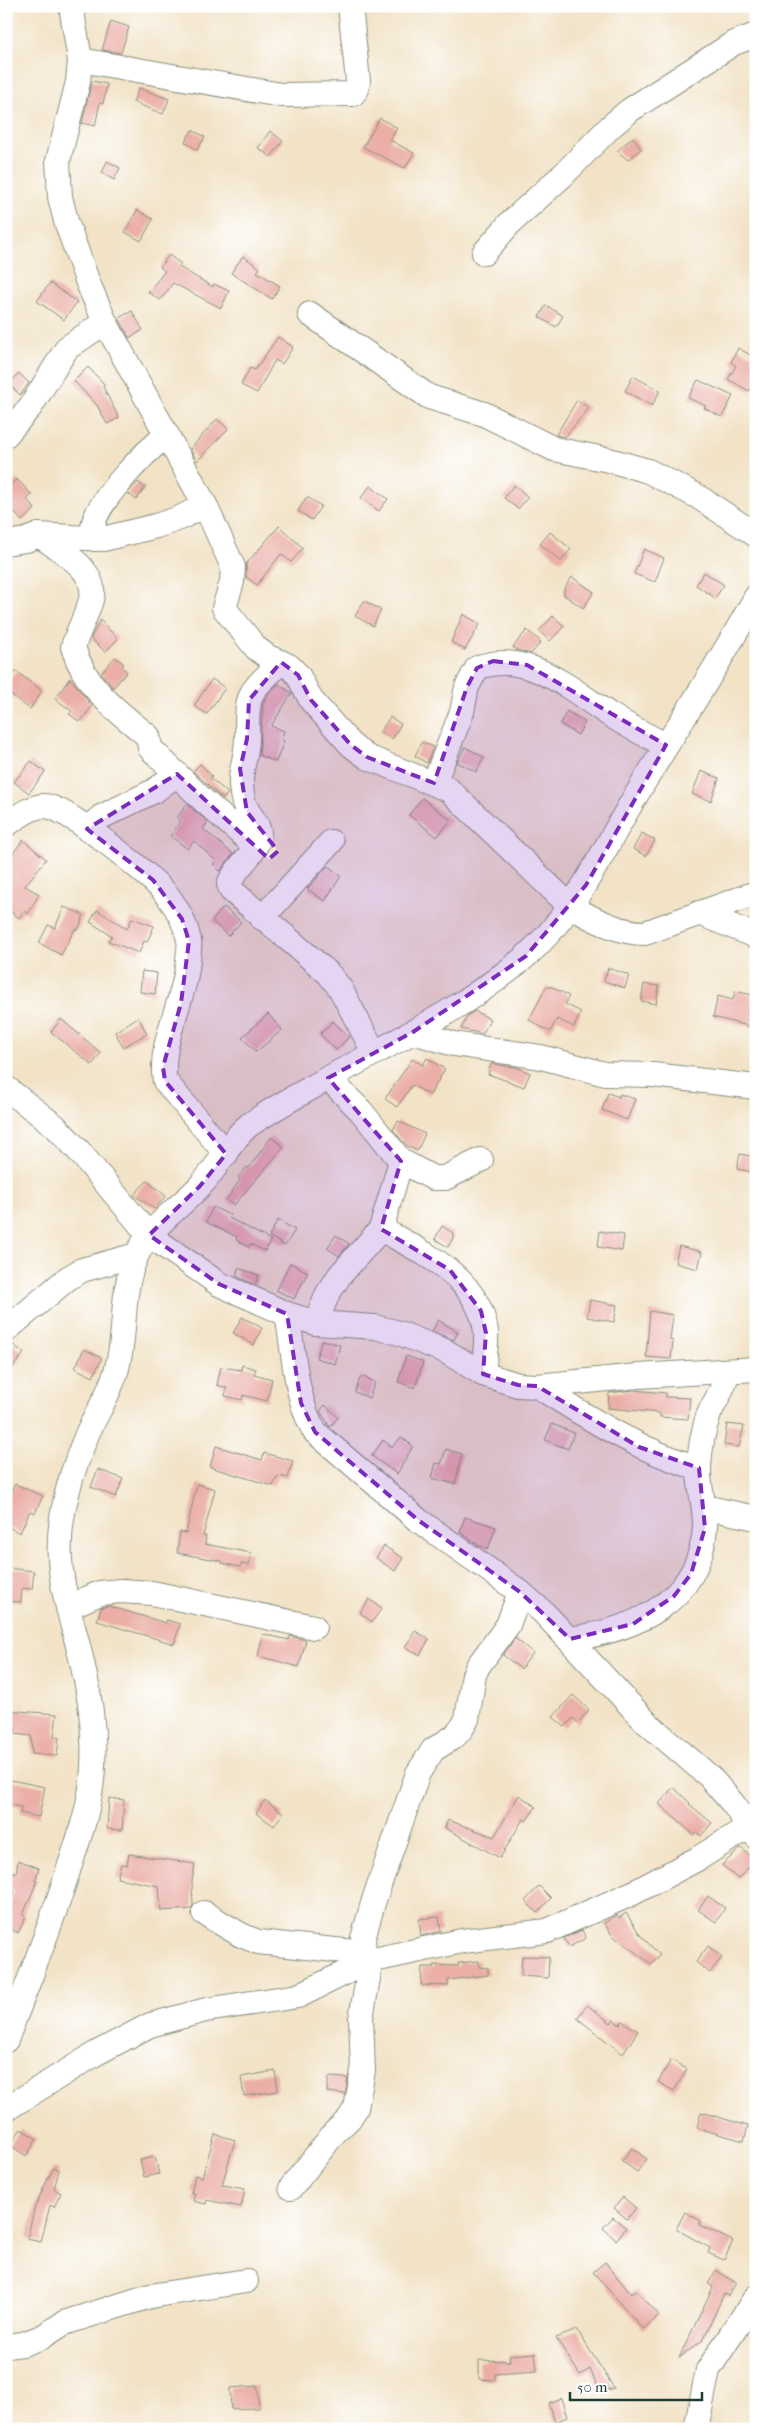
<svg xmlns="http://www.w3.org/2000/svg" width="762" height="2435" font-family="'IM FELL French Canon',serif">
  <style>
    .building { fill: #ebafa8 }
    .lines { fill: none; stroke-linecap: round; stroke-linejoin: round }
    .minor-casing { stroke: #88907e; stroke-width: 26 }
    .minor { stroke: #fff; stroke-width: 24 }
    .marked { fill: #7b2cbf; fill-opacity: 0.2; stroke: #7b2cbf; stroke-width: 4; stroke-dasharray: 10 6; stroke-linejoin: round }
  </style>
  <rect width="100%" height="100%" fill="#fff"/>
  <filter id="ink" filterUnits="userSpaceOnUse"><feTurbulence type="fractalNoise" baseFrequency=".02" numOctaves="2"/><feDisplacementMap in="SourceGraphic" scale="10" xChannelSelector="R" yChannelSelector="G"/><feConvolveMatrix kernelMatrix="1 2 1 2 8 2 1 2 1" color-interpolation-filters="sRGB"/></filter>
  <filter id="wash" filterUnits="userSpaceOnUse"><feTurbulence type="fractalNoise" baseFrequency=".0096" numOctaves="4" result="noise"/><feDisplacementMap in="SourceGraphic" scale="20" xChannelSelector="R" yChannelSelector="G"/><feGaussianBlur stdDeviation="1.12" result="paint"/><feColorMatrix in="noise" values="0 0 0 0 0 0 0 0 0 0 0 0 0 0 0 0 0 1.4 0 .05"/><feComposite in="paint" operator="in"/></filter>
  <g filter="url(#wash)">
    <rect width="100%" height="100%" fill="#f2e3c7"/>
    <g id="blocks">
      <g class="building">
        <path d="M111,21L129,27L121,53L102,50Z"/>
        <path d="M92,81L107,84L103,104L100,103L95,126L82,123Z"/>
        <path d="M139,88L169,99L163,114L133,102Z"/>
        <path d="M380,118L397,128L390,140L414,153L405,168L363,147Z"/>
        <path d="M192,130L205,137L197,150L185,142Z"/>
        <path d="M270,131L283,141L271,157L258,148Z"/>
        <path d="M633,137L641,149L628,160L617,151Z"/>
        <path d="M107,161L120,168L114,180L102,173Z"/>
        <path d="M137,210L153,219L141,241L125,232Z"/>
        <path d="M169,255L181,264L179,267L213,287L214,284L229,291L221,308L173,283L160,300L148,292L165,271L160,267Z"/>
        <path d="M243,256L260,268L257,272L280,286L272,299L231,273Z"/>
        <path d="M50,283L77,302L64,320L37,301Z"/>
        <path d="M546,305L563,316L556,327L539,317Z"/>
        <path d="M132,311L143,330L129,338L119,318Z"/>
        <path d="M278,337L293,347L282,364L275,360L257,393L241,385L250,368L255,370Z"/>
        <path d="M738,348L756,358V381L749,391L728,379L736,366L731,362Z"/>
        <path d="M88,367L105,385L103,387L119,418L107,424L97,405L74,381Z"/>
        <path d="M19,373L29,383L20,395L9,384Z"/>
        <path d="M633,376L660,391L652,406L625,391Z"/>
        <path d="M698,380L733,396L722,417L704,408L706,406L688,398Z"/>
        <path d="M577,400L589,408L565,437L556,435Z"/>
        <path d="M217,419L228,429L197,461L190,449Z"/>
        <path d="M17,479L32,495L27,499L35,509L22,521L14,512L6,519V489Z"/>
        <path d="M138,482L145,488L136,500L128,493Z"/>
        <path d="M514,485L528,497L518,509L504,498Z"/>
        <path d="M370,486L388,499L379,511L361,498Z"/>
        <path d="M307,497L321,506L312,520L298,511Z"/>
        <path d="M279,526L303,548L291,562L281,554L257,585L246,577V564Z"/>
        <path d="M550,532L571,549L561,561L540,544Z"/>
        <path d="M644,549L664,558L655,582L634,574Z"/>
        <path d="M704,572L724,585L715,598L696,585Z"/>
        <path d="M572,577L594,592L583,608L564,595V589Z"/>
        <path d="M364,601L381,610L373,626L355,616Z"/>
        <path d="M463,614L480,624L465,650L451,642Z"/>
        <path d="M553,616L564,626L550,641L539,631Z"/>
        <path d="M100,620L118,639L105,652L91,638Z"/>
        <path d="M527,630L541,642L531,654L517,650L513,647Z"/>
        <path d="M115,657L124,664L122,667L127,672L113,688L101,673Z"/>
        <path d="M16,671L42,691L30,709L6,691V684Z"/>
        <path d="M70,678L92,706L80,722L69,714L72,711L55,699Z"/>
        <path d="M212,679L225,688L207,714L194,706Z"/>
        <path d="M278,684L292,693L271,726L284,731L281,739L284,741L276,762L259,755L263,704L266,697Z"/>
        <path d="M567,711L585,722L578,735L560,724Z"/>
        <path d="M390,717L401,724L392,739L380,732Z"/>
        <path d="M422,742L433,747L427,763L415,756Z"/>
        <path d="M465,747L484,757L476,772L457,762Z"/>
        <path d="M31,761L45,772L29,793L14,782Z"/>
        <path d="M200,764L212,776L210,778L228,793L223,799L193,771Z"/>
        <path d="M701,771L719,778L711,801L692,794Z"/>
        <path d="M422,798L451,820L437,837L409,815Z"/>
        <path d="M187,804L208,822L203,829L233,854L220,871L213,864L216,861L194,841L188,849L170,836L181,821L177,818Z"/>
        <path d="M642,833L655,840L646,856L633,849Z"/>
        <path d="M23,840L46,859L25,886L39,894L28,914L24,911L19,918L6,909V862Z"/>
        <path d="M328,866L341,876L325,901L307,889Z"/>
        <path d="M64,907L84,915L78,930L75,929L61,955L39,943L48,925L55,928Z"/>
        <path d="M224,907L241,922L228,936L212,921Z"/>
        <path d="M97,910L127,929L132,918L154,926L147,942L144,941L139,953L108,941L112,936L90,922Z"/>
        <path d="M608,968L629,975L625,988L604,981Z"/>
        <path d="M142,971L157,973L155,994L140,992Z"/>
        <path d="M644,984L659,986L656,1004L641,1001Z"/>
        <path d="M546,987H552L569,996L565,1004L581,1012L574,1027L557,1019L550,1032L529,1020Z"/>
        <path d="M735,991L752,995L751,1000L756,1001V1028L713,1017L718,996L733,1000Z"/>
        <path d="M475,1011L490,1019L483,1034L461,1029L468,1015Z"/>
        <path d="M268,1014L282,1030L256,1052L242,1037Z"/>
        <path d="M138,1017L147,1034L123,1047L115,1032Z"/>
        <path d="M61,1019L101,1053L92,1065L51,1032Z"/>
        <path d="M333,1021L349,1037L336,1050L320,1034Z"/>
        <path d="M427,1058L445,1069L430,1095L412,1085L397,1107L385,1099L412,1059L423,1065Z"/>
        <path d="M491,1064L516,1067L530,1073L524,1087L488,1074Z"/>
        <path d="M608,1093L619,1097L620,1094L635,1099L627,1120L602,1110Z"/>
        <path d="M398,1121L425,1134L417,1151L406,1145L393,1130Z"/>
        <path d="M271,1137L284,1147L234,1205L226,1200L240,1180L238,1177L247,1167L249,1168Z"/>
        <path d="M740,1154L756,1157L753,1172L737,1169Z"/>
        <path d="M147,1181L166,1196L155,1209L134,1195Z"/>
        <path d="M213,1207L230,1215L229,1218L271,1240L265,1251L250,1244L249,1247L236,1240L237,1237L206,1222Z"/>
        <path d="M278,1220L295,1230L285,1246L269,1236Z"/>
        <path d="M442,1226L453,1233V1238L448,1247L435,1239Z"/>
        <path d="M600,1231L624,1235L622,1251L598,1247Z"/>
        <path d="M336,1235L349,1244L339,1256L327,1248Z"/>
        <path d="M679,1246L702,1252L698,1269L675,1263Z"/>
        <path d="M290,1263L308,1272L294,1299L276,1290Z"/>
        <path d="M238,1268L259,1275L255,1285L236,1276Z"/>
        <path d="M590,1300L617,1305L614,1322L587,1317Z"/>
        <path d="M650,1311L673,1315L670,1340L673,1341L671,1359L646,1357Z"/>
        <path d="M242,1317L262,1328L254,1345L233,1333Z"/>
        <path d="M438,1320L458,1332L454,1340L432,1331Z"/>
        <path d="M322,1340L340,1345L335,1364L316,1358Z"/>
        <path d="M6,1343H11L24,1353L6,1376Z"/>
        <path d="M84,1349L102,1358L93,1377L75,1368Z"/>
        <path d="M406,1356L423,1362L415,1388L398,1382Z"/>
        <path d="M242,1365L256,1369L254,1374L272,1379L267,1401L243,1395L242,1400L225,1396L227,1388L217,1385L221,1367L241,1370Z"/>
        <path d="M361,1376L375,1382L369,1398L355,1392Z"/>
        <path d="M633,1390L666,1393V1397L690,1398L688,1419L660,1417V1413L608,1408L609,1393Z"/>
        <path d="M325,1405L338,1417L330,1427L320,1411Z"/>
        <path d="M552,1424L574,1433L568,1449L545,1440Z"/>
        <path d="M727,1424L744,1426L739,1447L724,1445Z"/>
        <path d="M401,1437L413,1446L397,1474L372,1456L383,1440L392,1447Z"/>
        <path d="M216,1446L262,1460L264,1453L293,1461L288,1478L278,1476L273,1486L210,1467Z"/>
        <path d="M446,1449L462,1454L455,1484L432,1478L436,1463L441,1464Z"/>
        <path d="M98,1469L123,1479L116,1497L91,1487Z"/>
        <path d="M15,1484L43,1496L35,1513L30,1511L20,1533L6,1526V1488L12,1490Z"/>
        <path d="M197,1484L215,1489L203,1536H206L205,1544L251,1553L249,1565L241,1564L240,1567L222,1563V1561L177,1553L180,1532L186,1533Z"/>
        <path d="M465,1517L496,1527L488,1549L478,1545L460,1532Z"/>
        <path d="M384,1546L403,1558L395,1571L376,1558Z"/>
        <path d="M7,1568L34,1571L32,1589L22,1588L21,1602L6,1601Z"/>
        <path d="M369,1599L382,1608L372,1622L360,1613Z"/>
        <path d="M108,1606L166,1623L167,1620L180,1624L174,1644L97,1621L101,1608Z"/>
        <path d="M415,1631L429,1639L420,1655L405,1647Z"/>
        <path d="M263,1634L289,1640L290,1636L306,1640L299,1667L258,1656Z"/>
        <path d="M515,1638L533,1653L521,1669L503,1655Z"/>
        <path d="M573,1695L589,1710L578,1723L573,1718L565,1727L553,1717Z"/>
        <path d="M6,1710L57,1714L54,1737H59L57,1756L32,1754L31,1736L15,1734V1728H6Z"/>
        <path d="M6,1779L45,1787L39,1817L20,1813L21,1807L6,1804Z"/>
        <path d="M673,1787L690,1803L689,1804L712,1823L701,1836L696,1832L694,1835L659,1804Z"/>
        <path d="M519,1795L536,1807L526,1821L523,1819L500,1858L445,1828L448,1820L494,1837Z"/>
        <path d="M109,1798L124,1800L122,1830L107,1829Z"/>
        <path d="M265,1800L283,1813L274,1826L256,1813Z"/>
        <path d="M741,1848L755,1860L738,1879L722,1865Z"/>
        <path d="M129,1854L195,1864L192,1881L193,1905L191,1909L161,1911L159,1886L117,1878L121,1864L127,1865Z"/>
        <path d="M18,1860L39,1868L35,1881H37L23,1915L26,1917L18,1933L6,1927V1910L15,1892L6,1885V1869L16,1873Z"/>
        <path d="M539,1886L551,1898L537,1913L525,1901Z"/>
        <path d="M708,1896L725,1908L716,1922L698,1910Z"/>
        <path d="M626,1913L641,1936L660,1955L651,1964L612,1935L604,1923L617,1915L619,1918Z"/>
        <path d="M439,1917L441,1931L421,1936L419,1919Z"/>
        <path d="M582,1930L586,1938L569,1947L564,1938Z"/>
        <path d="M708,1946L722,1957L710,1973L696,1962Z"/>
        <path d="M522,1956L549,1957L548,1978L521,1976Z"/>
        <path d="M479,1961V1967L488,1968V1975L448,1980V1986L421,1985L422,1967H434V1965L459,1966L458,1963Z"/>
        <path d="M587,2005L611,2023L614,2020L620,2025L622,2021L638,2031L623,2054L577,2018Z"/>
        <path d="M671,2060L687,2069L674,2091L658,2082Z"/>
        <path d="M275,2071L278,2091L244,2096L241,2077Z"/>
        <path d="M329,2077L348,2078L345,2094L327,2092Z"/>
        <path d="M701,2112L748,2126L744,2141L697,2128Z"/>
        <path d="M21,2129L37,2139L26,2156L10,2145Z"/>
        <path d="M215,2134L235,2140L222,2185L245,2189L241,2207L207,2200L206,2204L193,2201L195,2193H191L195,2175L202,2177Z"/>
        <path d="M632,2148L647,2159L637,2172L622,2161Z"/>
        <path d="M155,2157L159,2174L144,2177L140,2160Z"/>
        <path d="M53,2168L59,2170L54,2189L61,2193L54,2207L50,2205L41,2242L27,2239L35,2206Z"/>
        <path d="M623,2197L636,2208L627,2219L614,2208Z"/>
        <path d="M685,2212L701,2221L699,2225L733,2241L724,2260L708,2253L710,2248L676,2229Z"/>
        <path d="M613,2217L626,2228L616,2240L603,2228Z"/>
        <path d="M605,2262L631,2294L636,2290L659,2315L643,2329L593,2272Z"/>
        <path d="M716,2270L736,2283L728,2296L724,2294L703,2340L679,2358L713,2287L708,2284Z"/>
        <path d="M577,2330L598,2363L614,2388L600,2392L590,2369L580,2375L556,2338Z"/>
        <path d="M535,2353L537,2371L495,2374V2380L479,2379V2360L510,2361L509,2355Z"/>
        <path d="M257,2386L259,2408L231,2409L230,2388Z"/>
        <path d="M561,2398L567,2417L555,2422L548,2403Z"/>
      </g>
    </g>
  </g>
  <g filter="url(#ink)">
    <use href="#blocks" fill-opacity="0" stroke="#88907e" stroke-width="1"/>
    <g class="lines">
      <defs>
        <g id="minor">
          <path d="M71,6L80,60L78,82L58,161L60,197L66,221L88,283L105,322L205,505L233,567L232,582L224,608L256,648L268,657L289,666L298,675L311,700L351,745L367,757L449,790L570,906C592,919 619,933 645,933L756,893"/>
          <path d="M80,60L281,95L353,94L357,89L358,81L350,6"/>
          <path d="M484,253L510,223L563,175L610,127L630,110L734,43L756,35"/>
          <path d="M310,314L429,397L484,414L554,449L609,460L648,471L697,496L756,535"/>
          <path d="M6,435L31,406L67,348L105,322"/>
          <path d="M39,535C59,550 100,570 91,600C86,616 78,631 73,647C85,688 117,711 148,736L150,748L204,801L255,846"/>
          <path d="M95,539C94,535 93,531 93,528C94,503 147,450 167,435"/>
          <path d="M6,543L26,540L39,535L103,539L156,526L180,518L205,505"/>
          <path d="M281,662C272,672 258,682 252,693C245,707 248,724 247,739C246,765 236,773 244,803C247,814 261,825 259,836C256,855 235,867 229,884L231,890L328,973L340,988L374,1052"/>
          <path d="M434,783L462,712L467,687L477,668C527,648 572,691 612,716C629,727 648,736 666,745"/>
          <path d="M6,825C17,817 36,802 50,807C73,813 152,876 168,896C177,908 186,925 189,940C190,946 189,953 188,959C186,999 158,1042 165,1081L226,1154"/>
          <path d="M87,829L101,817L154,791L177,774"/>
          <path d="M699,913L756,936"/>
          <path d="M262,918L331,842"/>
          <path d="M413,1032L454,1044L541,1057L605,1074L653,1075L756,1087"/>
          <path d="M328,1078L361,1111L401,1161L433,1178H445L481,1160"/>
          <path d="M6,1088L55,1126L78,1150L149,1235L219,1284L287,1314C294,1352 295,1399 315,1432L418,1520L520,1592L544,1613L647,1723L710,1777L734,1805L756,1836"/>
          <path d="M381,1229C423,1253 479,1277 486,1332C487,1345 484,1360 483,1374"/>
          <path d="M287,1314L316,1323L375,1327L399,1333L445,1351L483,1374L518,1385L537,1386L638,1376L756,1369"/>
          <path d="M316,1323L327,1295L340,1275L381,1229L401,1161"/>
          <path d="M6,1330L68,1278L82,1270L136,1255"/>
          <path d="M537,1386C589,1418 641,1452 699,1468"/>
          <path d="M704,1507L756,1518"/>
          <path d="M68,1607L100,1593L120,1591L152,1593L314,1627"/>
          <path d="M570,1639C635,1630 699,1603 705,1528C706,1507 698,1487 699,1467C700,1450 703,1430 709,1414C716,1398 723,1392 727,1373"/>
          <path d="M204,1913L241,1935L258,1942L364,1953"/>
          <path d="M6,2040C28,1983 51,1926 69,1868C80,1835 92,1801 93,1766C95,1731 90,1695 82,1662C74,1627 62,1594 60,1559C57,1517 72,1470 88,1432C98,1411 111,1391 117,1368C127,1332 120,1292 136,1257C148,1228 178,1209 200,1186C218,1168 229,1141 249,1125C268,1112 289,1100 309,1089C382,1047 461,1012 525,957C577,912 603,849 638,792C677,727 720,663 756,597"/>
          <path d="M6,2109L95,2054L150,2025L206,2010L298,1996L369,1961L462,1941L547,1931L633,1893L699,1858L750,1826"/>
          <path d="M291,2188L335,2132L349,2119L356,2108L363,2071L361,2018L370,1967L364,1953L363,1938L374,1900L418,1773L433,1750L455,1736L462,1728L467,1719L474,1675L478,1666L508,1625L520,1592"/>
          <path d="M6,2346L23,2344L42,2337L64,2323L150,2296L246,2281"/>
          <path d="M696,2429L708,2370L756,2297"/>
        </g>
      </defs>
      <use href="#minor" class="minor-casing"/>
      <use href="#minor" class="minor"/>
    </g>
  </g>
  <path class="marked" d="M493,661L527,665L666,745L586,885L526,956L413,1032L328,1078L401,1161L381,1229L450,1270L481,1311L486,1333L483,1374L518,1385L537,1386L639,1447L699,1468L705,1528L691,1574L674,1596L633,1624L570,1639L520,1592L418,1520L315,1432L301,1403L287,1314L219,1284L149,1235L200,1186L226,1154L165,1081L163,1067L181,1003L189,941L182,919L153,880L87,829L177,774L269,859L278,851L247,812L240,769L247,739L249,700L281,662L298,675L311,700L351,745L367,757L434,783L467,687L477,668Z"/>
  <rect width="762" height="2435" fill="none" stroke="#fff" stroke-width="25"/>
  <path d="M570 2392v8h132v-8" fill="none" stroke="#1f3d34" stroke-width="2.5"/>
  <text x="577" y="2392" font-size="15" fill="#1f3d34" stroke="#ffffff" stroke-width="4" paint-order="stroke">50 m</text>
</svg>
